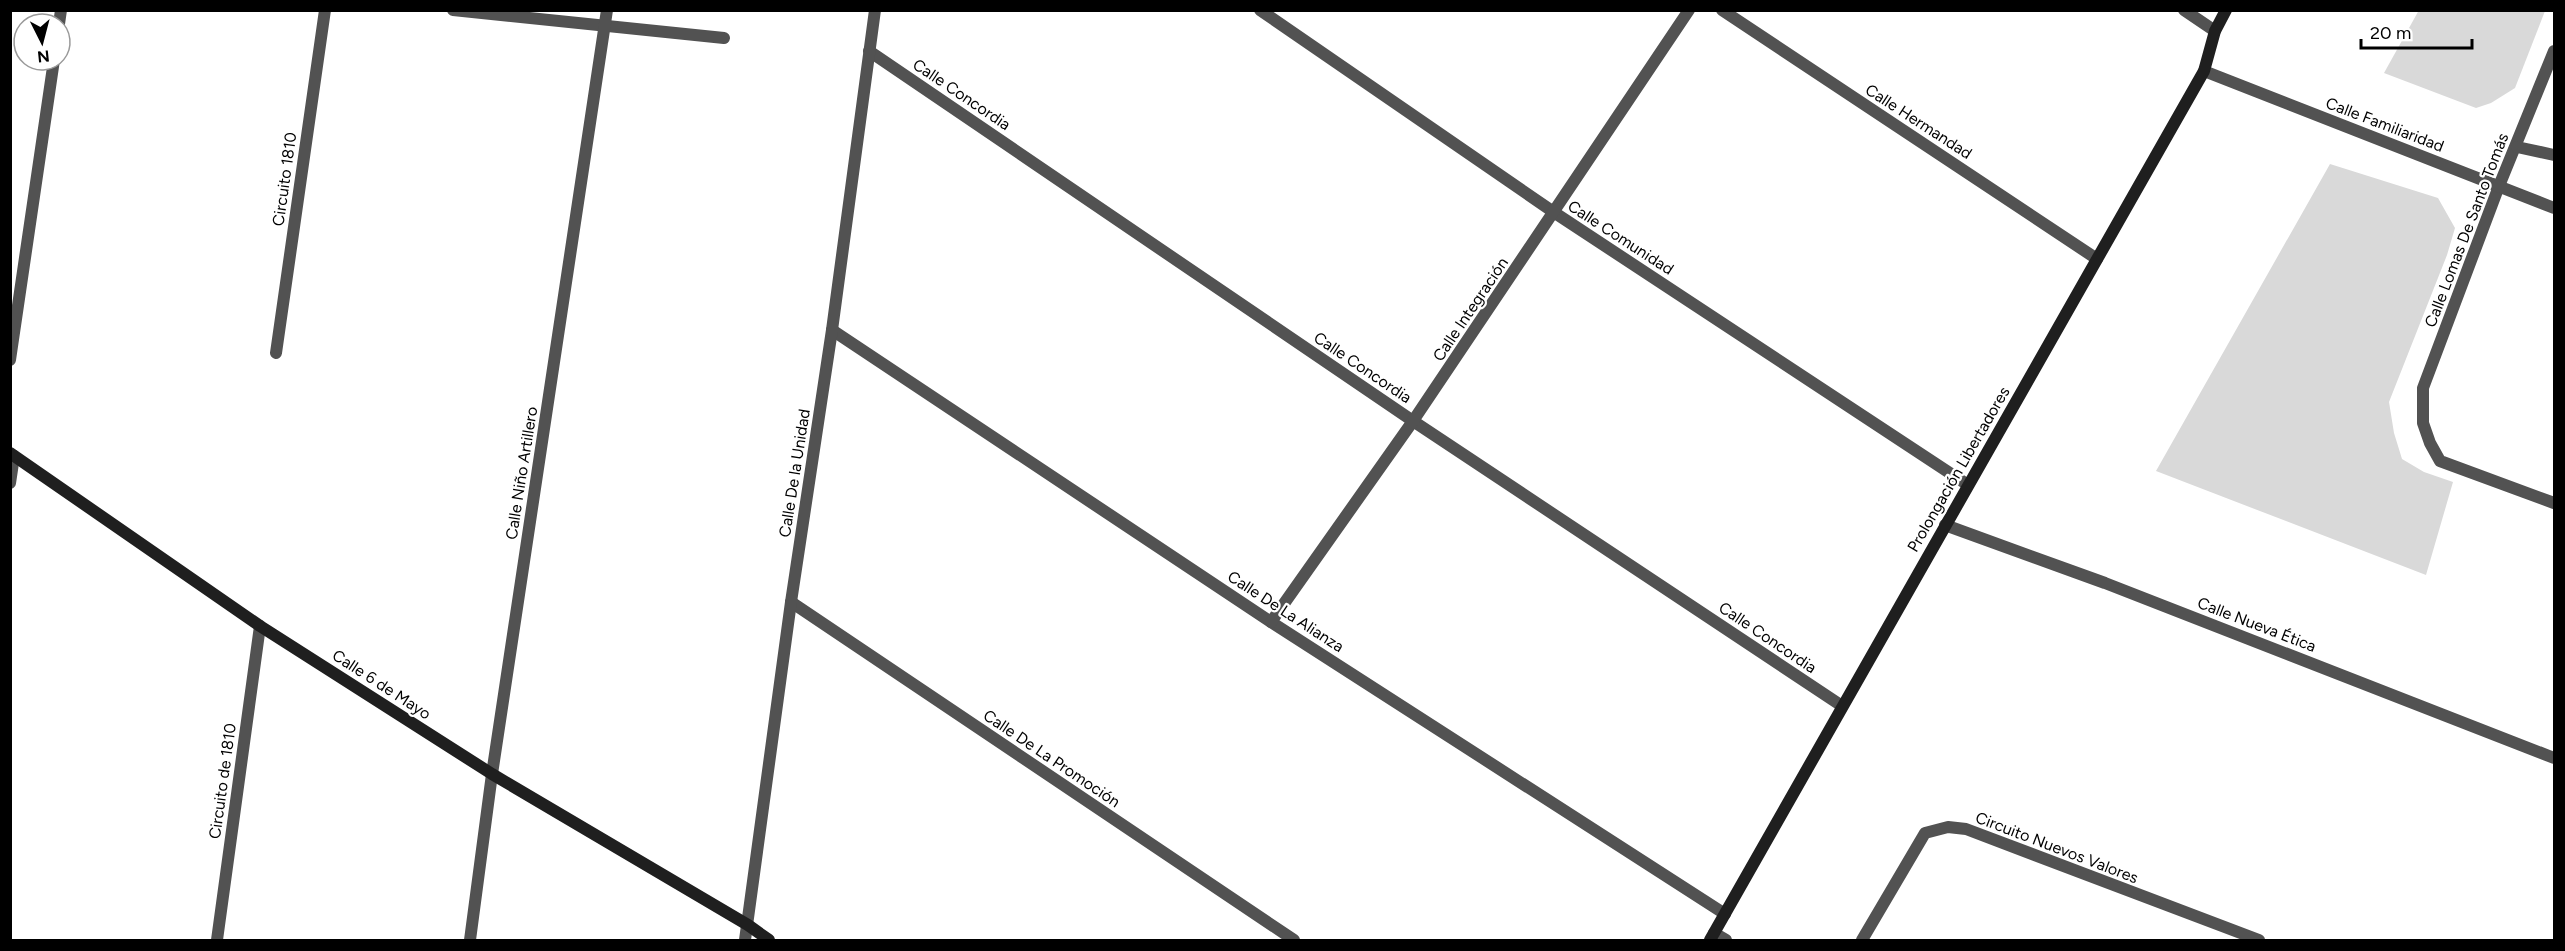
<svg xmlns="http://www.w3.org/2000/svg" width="2565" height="951" font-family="Figtree,sans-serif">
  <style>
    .green { fill: #d9d9d9 }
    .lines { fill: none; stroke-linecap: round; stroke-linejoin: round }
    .street { stroke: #525252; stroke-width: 12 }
    .secondary { stroke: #1f1f1f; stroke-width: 12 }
    .labels { text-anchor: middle; stroke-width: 4.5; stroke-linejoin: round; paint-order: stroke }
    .street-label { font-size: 16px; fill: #000; stroke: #fff }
  </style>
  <rect width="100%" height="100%" fill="#fff"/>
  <g class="green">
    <path d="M2419,10H2545V11L2515,88L2491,103L2476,108L2384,73Z"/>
    <path d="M2330,164L2438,198L2455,228L2447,255L2389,402L2394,433L2402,459L2424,472L2453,482L2426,575L2156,471Z"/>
  </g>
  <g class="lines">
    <g class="street">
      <path d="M453,10L724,38"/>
      <path d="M1260,10L1555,213L1968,485"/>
      <path d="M1722,10L2097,259"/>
      <path d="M2184,10L2215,31"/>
      <path d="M59,24L61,10"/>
      <path d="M869,51L1413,421L1842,706"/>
      <path d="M2554,51L2499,186L2423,388V423L2430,443L2440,461L2554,503"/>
      <path d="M2204,71L2554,208"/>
      <path d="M2517,147L2554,155"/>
      <path d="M832,330L1271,622L1725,914"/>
      <path d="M276,353L325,10"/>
      <path d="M10,360L54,60"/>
      <path d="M10,483L14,456"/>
      <path d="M1945,525L2105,583L2554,758"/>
      <path d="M791,602L1294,940"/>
      <path d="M1271,622L1413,421L1689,10"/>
      <path d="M1714,933L1726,940"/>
      <path d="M217,940L260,626"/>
      <path d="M470,940L492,774L607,10"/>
      <path d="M745,940L791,602L832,330L875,10"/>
      <path d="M1862,940L1925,833L1948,827L1966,829L2259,940"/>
    </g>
    <g class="secondary">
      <path d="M10,453L260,626L492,774L748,925L769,940"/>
      <path d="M1710,940L2204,71L2215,31L2226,10"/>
    </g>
  </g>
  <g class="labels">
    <g class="street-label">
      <text transform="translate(962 94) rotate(34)" y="6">Calle Concordia</text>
      <text transform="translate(1919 121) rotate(33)" y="6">Calle Hermandad</text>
      <text transform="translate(2385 124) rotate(21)" y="6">Calle Familiaridad</text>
      <text transform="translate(284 179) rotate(-82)" y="6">Circuito 1810</text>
      <text transform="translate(2466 230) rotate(-69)" y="6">Calle Lomas De Santo Tomás</text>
      <text transform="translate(1621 237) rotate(33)" y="6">Calle Comunidad</text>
      <text transform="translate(1470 309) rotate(-56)" y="6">Calle Integración</text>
      <text transform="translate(1363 367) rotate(34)" y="6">Calle Concordia</text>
      <text transform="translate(1958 469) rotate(-60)" y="6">Prolongación Libertadores</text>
      <text transform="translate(521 473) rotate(-81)" y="6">Calle Niño Artillero</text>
      <text transform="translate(794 473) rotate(-81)" y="6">Calle De la Unidad</text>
      <text transform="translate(1286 611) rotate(33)" y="6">Calle De La Alianza</text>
      <text transform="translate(2257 624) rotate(21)" y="6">Calle Nueva Ética</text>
      <text transform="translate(1768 637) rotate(34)" y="6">Calle Concordia</text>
      <text transform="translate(382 684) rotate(33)" y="6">Calle 6 de Mayo</text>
      <text transform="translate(1052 758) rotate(34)" y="6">Calle De La Promoción</text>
      <text transform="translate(222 781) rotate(-82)" y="6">Circuito de 1810</text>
      <text transform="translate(2057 847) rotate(21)" y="6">Circuito Nuevos Valores</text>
    </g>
  </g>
  <rect width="2565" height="951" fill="none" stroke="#000000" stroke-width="24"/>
  <g transform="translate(42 42) rotate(174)"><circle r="28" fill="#ffffff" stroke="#999999" stroke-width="1.5"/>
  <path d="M0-4.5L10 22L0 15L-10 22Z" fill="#000000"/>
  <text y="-9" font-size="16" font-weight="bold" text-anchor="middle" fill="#000000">N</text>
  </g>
  <path d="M2361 39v9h111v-9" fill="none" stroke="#000000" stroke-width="3"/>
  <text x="2370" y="39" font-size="18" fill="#000000" stroke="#ffffff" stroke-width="4.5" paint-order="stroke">20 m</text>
</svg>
